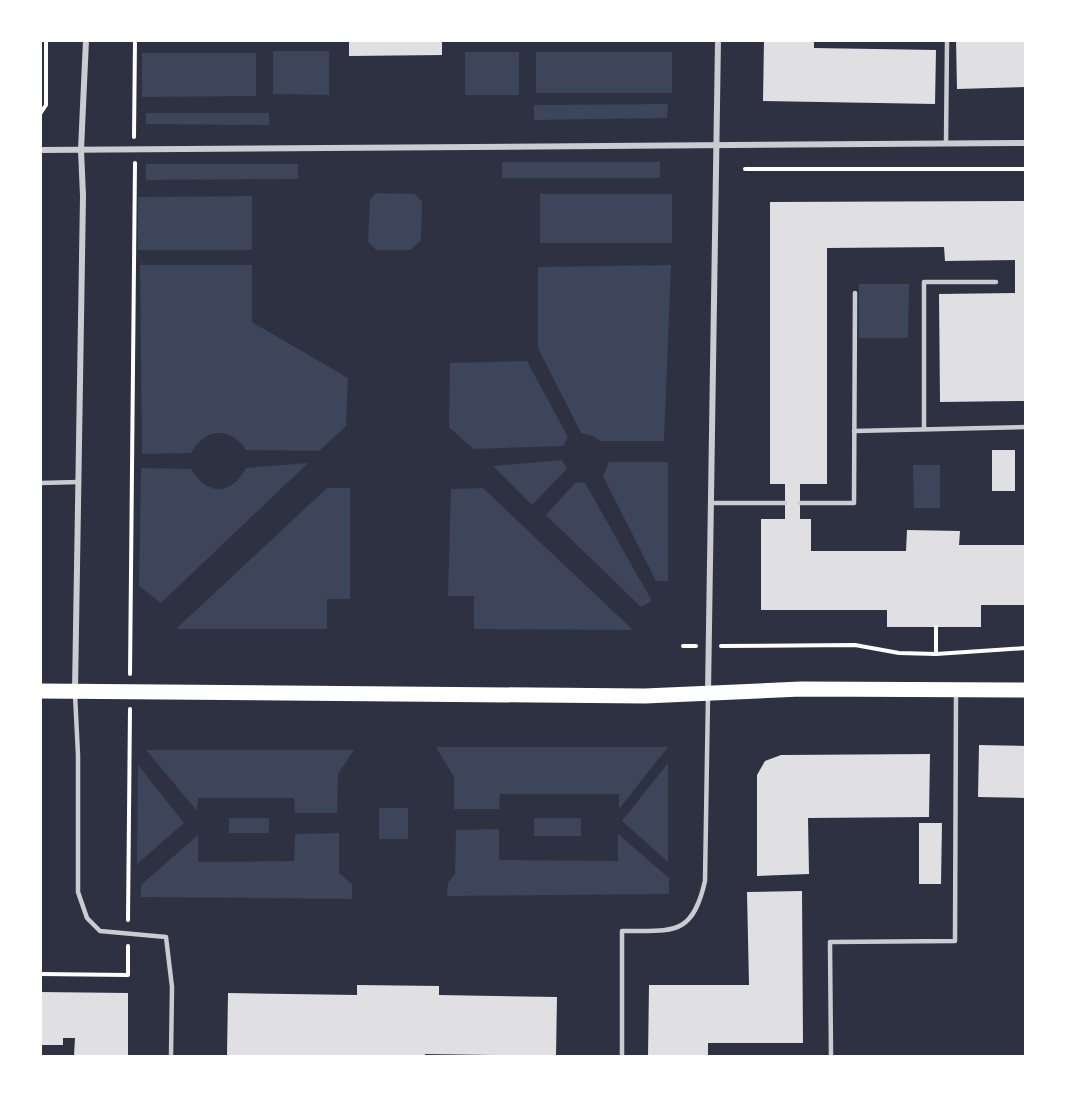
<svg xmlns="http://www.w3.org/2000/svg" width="1066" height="1097" font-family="Commissioner,sans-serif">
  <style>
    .green { fill: #3c4559 }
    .building { fill: #e0e0e3 }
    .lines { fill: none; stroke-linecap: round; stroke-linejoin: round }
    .path { stroke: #fff; stroke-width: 4 }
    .service { stroke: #caccd0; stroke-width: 4.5 }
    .minor { stroke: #caccd0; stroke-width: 6 }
    .primary { stroke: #fff; stroke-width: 15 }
  </style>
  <rect width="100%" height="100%" fill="#2d3142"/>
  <g class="green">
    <path d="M273,51H329V95L273,94Z"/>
    <rect x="465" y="52" width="54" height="43"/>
    <rect x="536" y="52" width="136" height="41"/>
    <path d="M142,53H256V96L142,97Z"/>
    <path d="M668,104L667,118L534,120V105Z"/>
    <path d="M146,113H269V125L146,124Z"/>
    <rect x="502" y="162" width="158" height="16"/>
    <path d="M146,164H298V179L146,180Z"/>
    <path d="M376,193L415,194L422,202L421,240L411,250H376L368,242L370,200Z"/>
    <rect x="540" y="194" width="132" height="49"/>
    <path d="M252,196V250H138V197Z"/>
    <path d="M140,265H252V322L348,378L346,426L319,451L246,450C230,426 205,428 191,453L142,454Z"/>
    <path d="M671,265L664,441H600L593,436L581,433L538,348V267Z"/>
    <path d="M859,284H909L908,338H859Z"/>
    <path d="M527,361L568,437L563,446L473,449L449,427L450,363Z"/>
    <path d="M562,460L567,469L532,505L493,466Z"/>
    <path d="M609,462H668V581H656L603,476Z"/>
    <path d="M308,463L161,603L139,586L141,468L191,469C207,496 231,496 246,468Z"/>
    <path d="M913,465H940V508H914Z"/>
    <path d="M576,482L585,483L652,601L641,607L546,515Z"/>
    <path d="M327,488H350V599H327V629H176Z"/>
    <path d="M483,488L633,630L474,629V596H448L451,489Z"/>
    <path d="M436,747H668L619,809V794H500L499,809H454V777Z"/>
    <path d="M146,750H354L338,774L337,813H295L294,798H198L197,811Z"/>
    <path d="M668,763V862L622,821Z"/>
    <path d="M138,765L184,823L137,864Z"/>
    <rect x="379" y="808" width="29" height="31"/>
    <rect x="229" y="818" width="40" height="15"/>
    <rect x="534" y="818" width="47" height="18"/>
    <path d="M499,829V860L618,861V834L669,878V894L447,896L448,882L455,874L456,830Z"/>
    <path d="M339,833V873L352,884V899L141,897V885L198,835V862L294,861L295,834Z"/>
  </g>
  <g class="building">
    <path d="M349,40H442V55L349,56Z"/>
    <path d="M764,40H814V48L936,50L935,104L763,101Z"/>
    <path d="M956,40H1026V87L957,89Z"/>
    <path d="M1026,201V401L940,402L939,294L1015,293V260L945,261L944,247L827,248V484H800V519H811V551H906L907,530L960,531L959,545H1026V605H981V627H887V610H761V519H785V484H770V202Z"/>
    <rect x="992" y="450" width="23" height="41"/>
    <path d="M979,745L1026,746V798L978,797Z"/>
    <path d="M930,754L929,817L808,818L809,874L757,876V775L765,761L781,755Z"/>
    <path d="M919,823H942L941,884H919Z"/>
    <path d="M802,891L803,1043H708V1056H648L649,985H749L747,892Z"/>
    <path d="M357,985L439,986V995L557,997L556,1056L425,1054V1056H227L228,993L357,995Z"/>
    <path d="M40,992L128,993V1056H74L75,1038H63V1045H40Z"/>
  </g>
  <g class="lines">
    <g class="path">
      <path d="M40,114L46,105V40"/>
      <path d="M134,137L135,40"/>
      <path d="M745,169H1026"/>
      <path d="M683,646H696"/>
      <path d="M721,646L855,645L899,653L936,654L1026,648"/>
      <path d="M936,654V627"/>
      <path d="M130,674L135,163"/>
      <path d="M128,920L130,709"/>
      <path d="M40,974L128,975V946"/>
    </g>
    <g class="service">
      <path d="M946,143L947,40"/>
      <path d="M924,429V282H996"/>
      <path d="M854,431L1026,427"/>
      <path d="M40,483L79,482"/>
      <path d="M712,503H785"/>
      <path d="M800,503H854L855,293"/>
      <path d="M75,694L78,755V892L87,918L100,931L166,937L172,987L171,1056"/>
      <path d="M622,1056V931C672,930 692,938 705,881L708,696"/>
      <path d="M831,1056L830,942L955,941L956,692"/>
    </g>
    <g class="minor">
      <path d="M40,150L1026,143"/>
      <path d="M75,691L83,196L81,150L86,40"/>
      <path d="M708,693L718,40"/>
    </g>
    <path class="primary" d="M40,691L645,696L801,689L1026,690"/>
  </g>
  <rect width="1066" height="1097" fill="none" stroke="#ffffff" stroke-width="84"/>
</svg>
